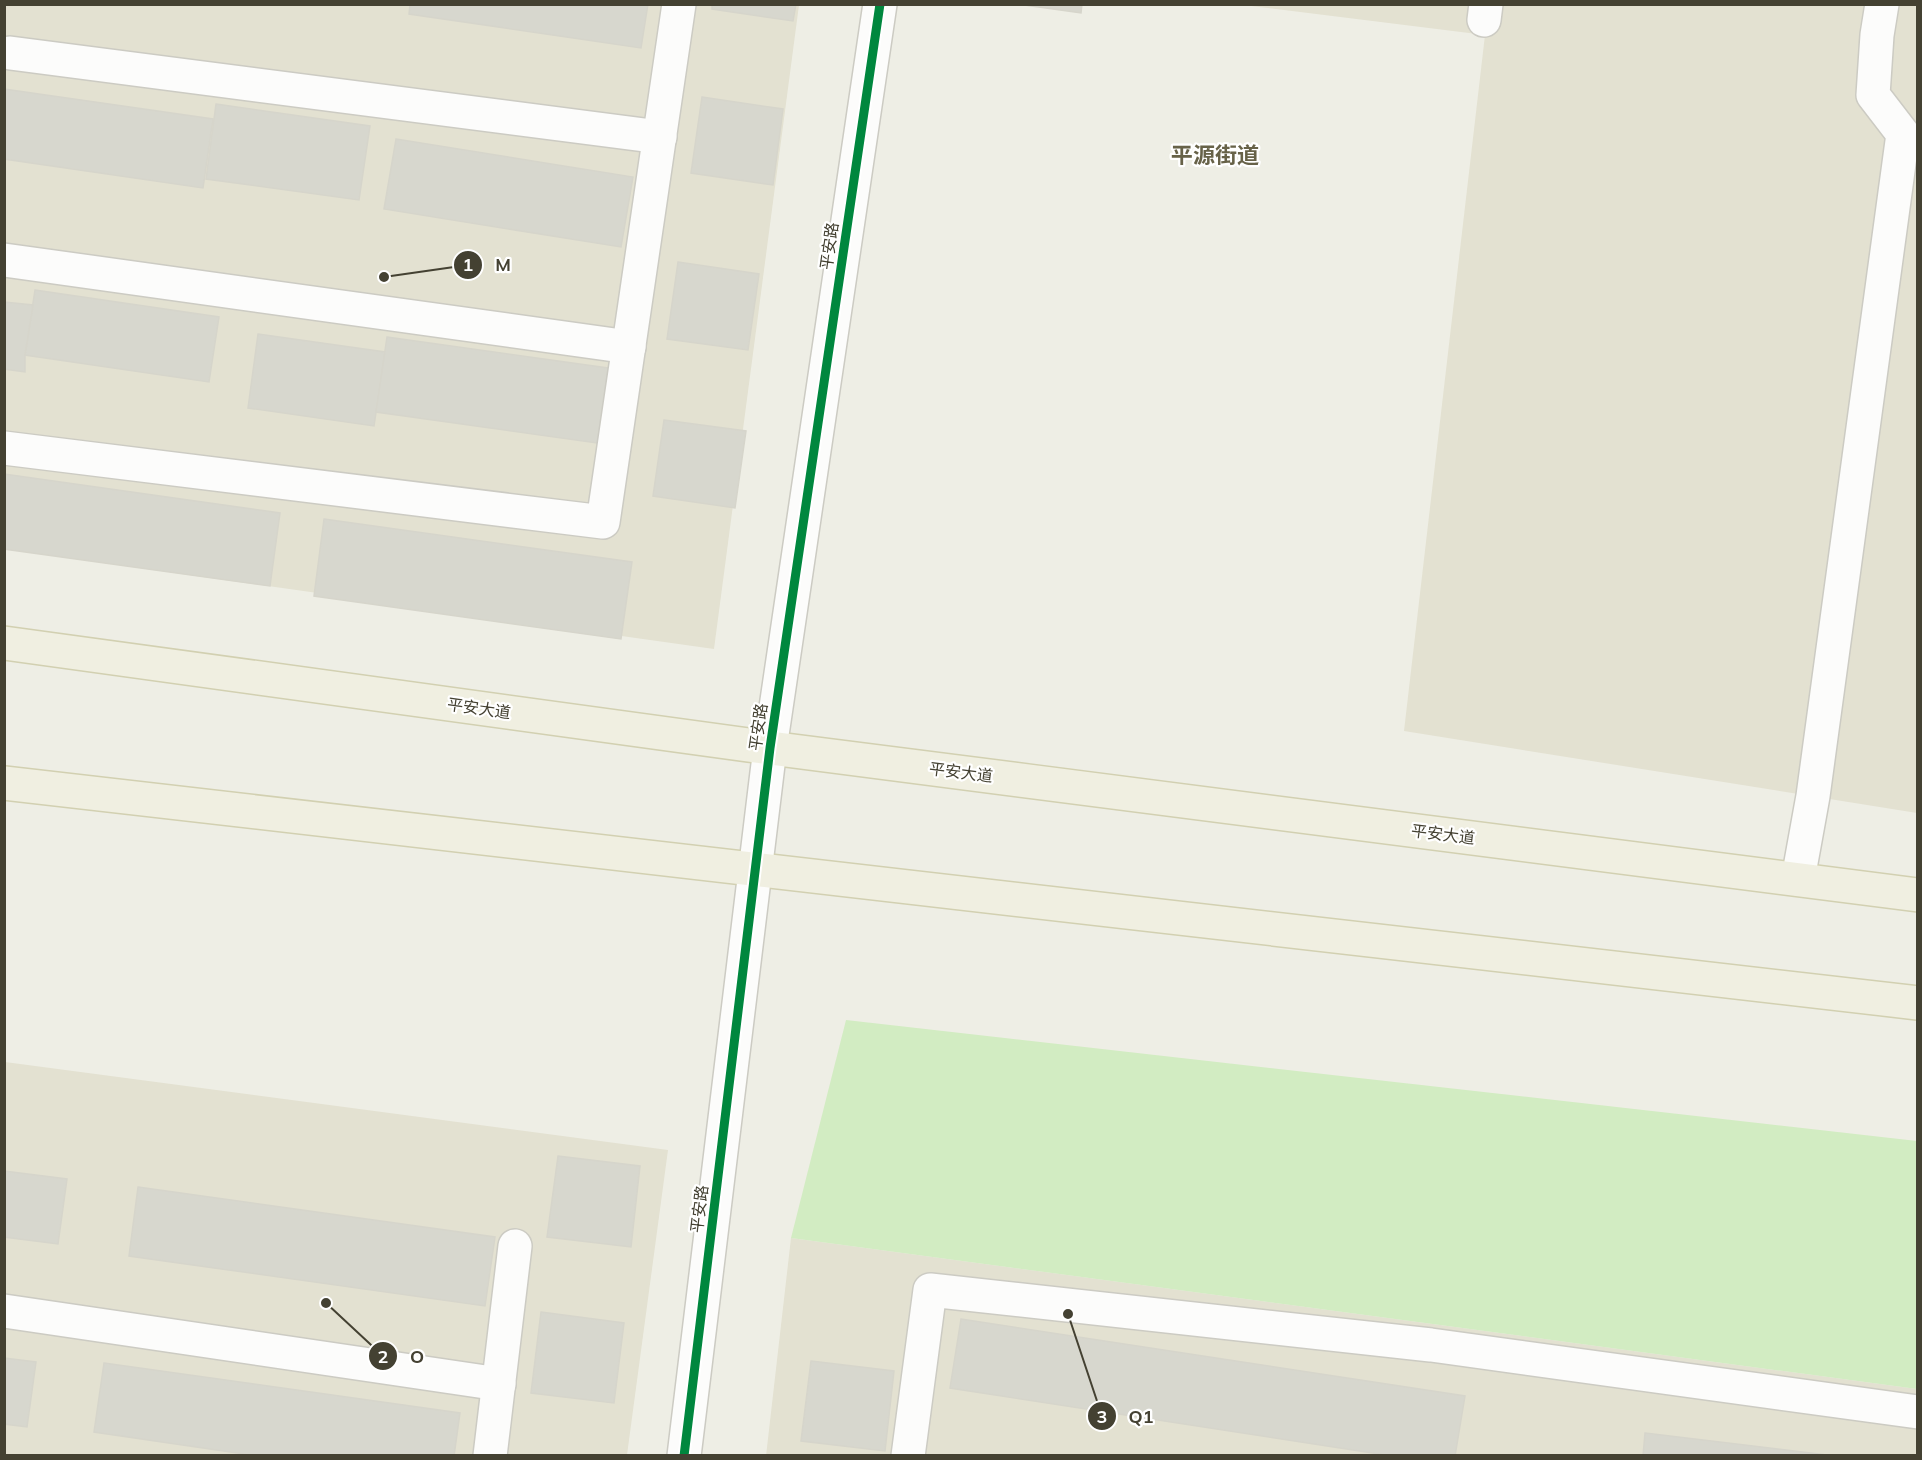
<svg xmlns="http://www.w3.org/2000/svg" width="1922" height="1460" font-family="Mulish,'Noto Sans SC',sans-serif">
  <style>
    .residential { fill: #e3e1d1 }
    .green { fill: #d2ecc2 }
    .building { fill: #d7d7ce; stroke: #d6d5cb; stroke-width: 1.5 }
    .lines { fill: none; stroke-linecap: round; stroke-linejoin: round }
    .minor-casing { stroke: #cccbc3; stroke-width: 36 }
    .major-casing { stroke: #d2d0b1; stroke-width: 36 }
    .minor { stroke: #fcfcfb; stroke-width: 33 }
    .major { stroke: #f0efe1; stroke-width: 33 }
    .cycleway-casing { stroke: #fff; stroke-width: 13 }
    .cycleway { stroke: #00873e; stroke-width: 9 }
    .labels { text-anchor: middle; stroke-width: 4.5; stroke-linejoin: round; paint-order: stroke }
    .street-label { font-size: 16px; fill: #444132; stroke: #fff }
    .district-label { font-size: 22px; font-weight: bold; fill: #676248; stroke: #fff }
    .leader { fill: none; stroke: #444132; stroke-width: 2 }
    .callout-dot { fill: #444132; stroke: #fff; stroke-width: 2 }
    .mark-label { font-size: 18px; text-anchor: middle; font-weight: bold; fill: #fff }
    .callout-label { font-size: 18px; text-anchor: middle; font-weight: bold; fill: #444132; stroke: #fff; stroke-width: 4.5; stroke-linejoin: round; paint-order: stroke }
  </style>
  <rect width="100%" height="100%" fill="#eeeee5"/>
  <g class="residential">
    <path d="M5,5H799L714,649L5,549Z"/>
    <path d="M1243,5H1917V813L1404,731L1485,35Z"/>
    <path d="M5,1062L668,1150L627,1455L5,1456Z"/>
    <path d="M791,1238L1917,1389V1455L766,1456Z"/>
  </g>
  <path class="green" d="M846,1020L1917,1141V1389L791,1238Z"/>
  <g class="building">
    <path d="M410,4H648L641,48L409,14Z"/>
    <path d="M712,4H796L793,21L712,9Z"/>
    <path d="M1017,4H1082L1081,13Z"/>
    <path d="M4,89L213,119L203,188L4,159Z"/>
    <path d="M702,97L783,109L773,185L691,173Z"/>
    <path d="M216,104L370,126L359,200L206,179Z"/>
    <path d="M396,139L633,177L621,247L384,209Z"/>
    <path d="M678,262L759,274L748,350L667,339Z"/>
    <path d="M35,290L219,317L209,382L25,355Z"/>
    <path d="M4,302L33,305L25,355V372L4,369Z"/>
    <path d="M258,334L385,352L374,426L248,408Z"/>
    <path d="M387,337L615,369L604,444L376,412Z"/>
    <path d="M664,420L746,431L735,508L653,496Z"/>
    <path d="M4,474L280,513L270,586L4,549Z"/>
    <path d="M324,519L632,562L621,639L314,596Z"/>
    <path d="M558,1156L640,1166L631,1247L547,1237Z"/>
    <path d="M4,1171L67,1179L58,1244L4,1237Z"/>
    <path d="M138,1187L495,1237L485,1306L129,1256Z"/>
    <path d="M541,1312L624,1323L614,1403L531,1393Z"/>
    <path d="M961,1319L1465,1396L1455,1456H1392L950,1388Z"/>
    <path d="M4,1358L36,1362L27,1427L4,1424Z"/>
    <path d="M811,1361L894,1371L885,1451L801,1441Z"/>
    <path d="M104,1363L460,1413L454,1456H258L94,1432Z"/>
    <path d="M1645,1433L1835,1456H1643Z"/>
  </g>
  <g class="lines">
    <defs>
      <g id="minor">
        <path d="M1484,20L1486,4"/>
        <path d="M10,53L660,137"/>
        <path d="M4,260L629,347"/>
        <path d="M4,448L603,522L679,4"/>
        <path d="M1798,879L1813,796L1903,134L1873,95L1877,35L1882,4"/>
        <path d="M4,1311L499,1384"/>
        <path d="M490,1456L515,1246"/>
        <path d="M684,1456L770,748L880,4"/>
        <path d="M908,1456L930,1290L1431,1345L1918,1412"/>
      </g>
      <g id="major">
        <path d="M4,643L770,748L1918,895"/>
        <path d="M4,783L1918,1003"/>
      </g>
    </defs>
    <use href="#minor" class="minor-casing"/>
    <use href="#major" class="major-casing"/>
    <use href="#minor" class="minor"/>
    <use href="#major" class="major"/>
    <defs>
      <path id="cycleway" d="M684,1456L770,748L880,4"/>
    </defs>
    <use href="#cycleway" class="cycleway-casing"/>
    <use href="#cycleway" class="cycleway"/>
  </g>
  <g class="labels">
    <g class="street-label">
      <text transform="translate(829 246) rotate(-82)" y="6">平安路</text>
      <text transform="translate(479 708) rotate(8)" y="6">平安大道</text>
      <text transform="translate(758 727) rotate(-82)" y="6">平安路</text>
      <text transform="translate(961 772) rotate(7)" y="6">平安大道</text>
      <text transform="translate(1443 834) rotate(7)" y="6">平安大道</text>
      <text transform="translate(699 1209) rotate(-83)" y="6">平安路</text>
    </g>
    <g class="district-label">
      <text x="1215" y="163">平源街道</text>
    </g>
  </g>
  <path class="leader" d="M384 277L468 265M326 1303L383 1356M1068 1314L1102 1416"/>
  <g class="callout-dot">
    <circle cx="384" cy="277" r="6"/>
    <circle cx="326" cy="1303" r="6"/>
    <circle cx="1068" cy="1314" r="6"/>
    <circle cx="468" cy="265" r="15"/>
    <circle cx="383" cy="1356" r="15"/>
    <circle cx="1102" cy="1416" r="15"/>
  </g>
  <g class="mark-label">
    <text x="468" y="271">1</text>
    <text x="383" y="1363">2</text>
    <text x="1102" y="1423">3</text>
  </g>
  <g class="callout-label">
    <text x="503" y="271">M</text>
    <text x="417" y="1363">O</text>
    <text x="1141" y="1423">Q1</text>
  </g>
  <rect width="1922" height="1460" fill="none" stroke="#444132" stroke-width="12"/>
</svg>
